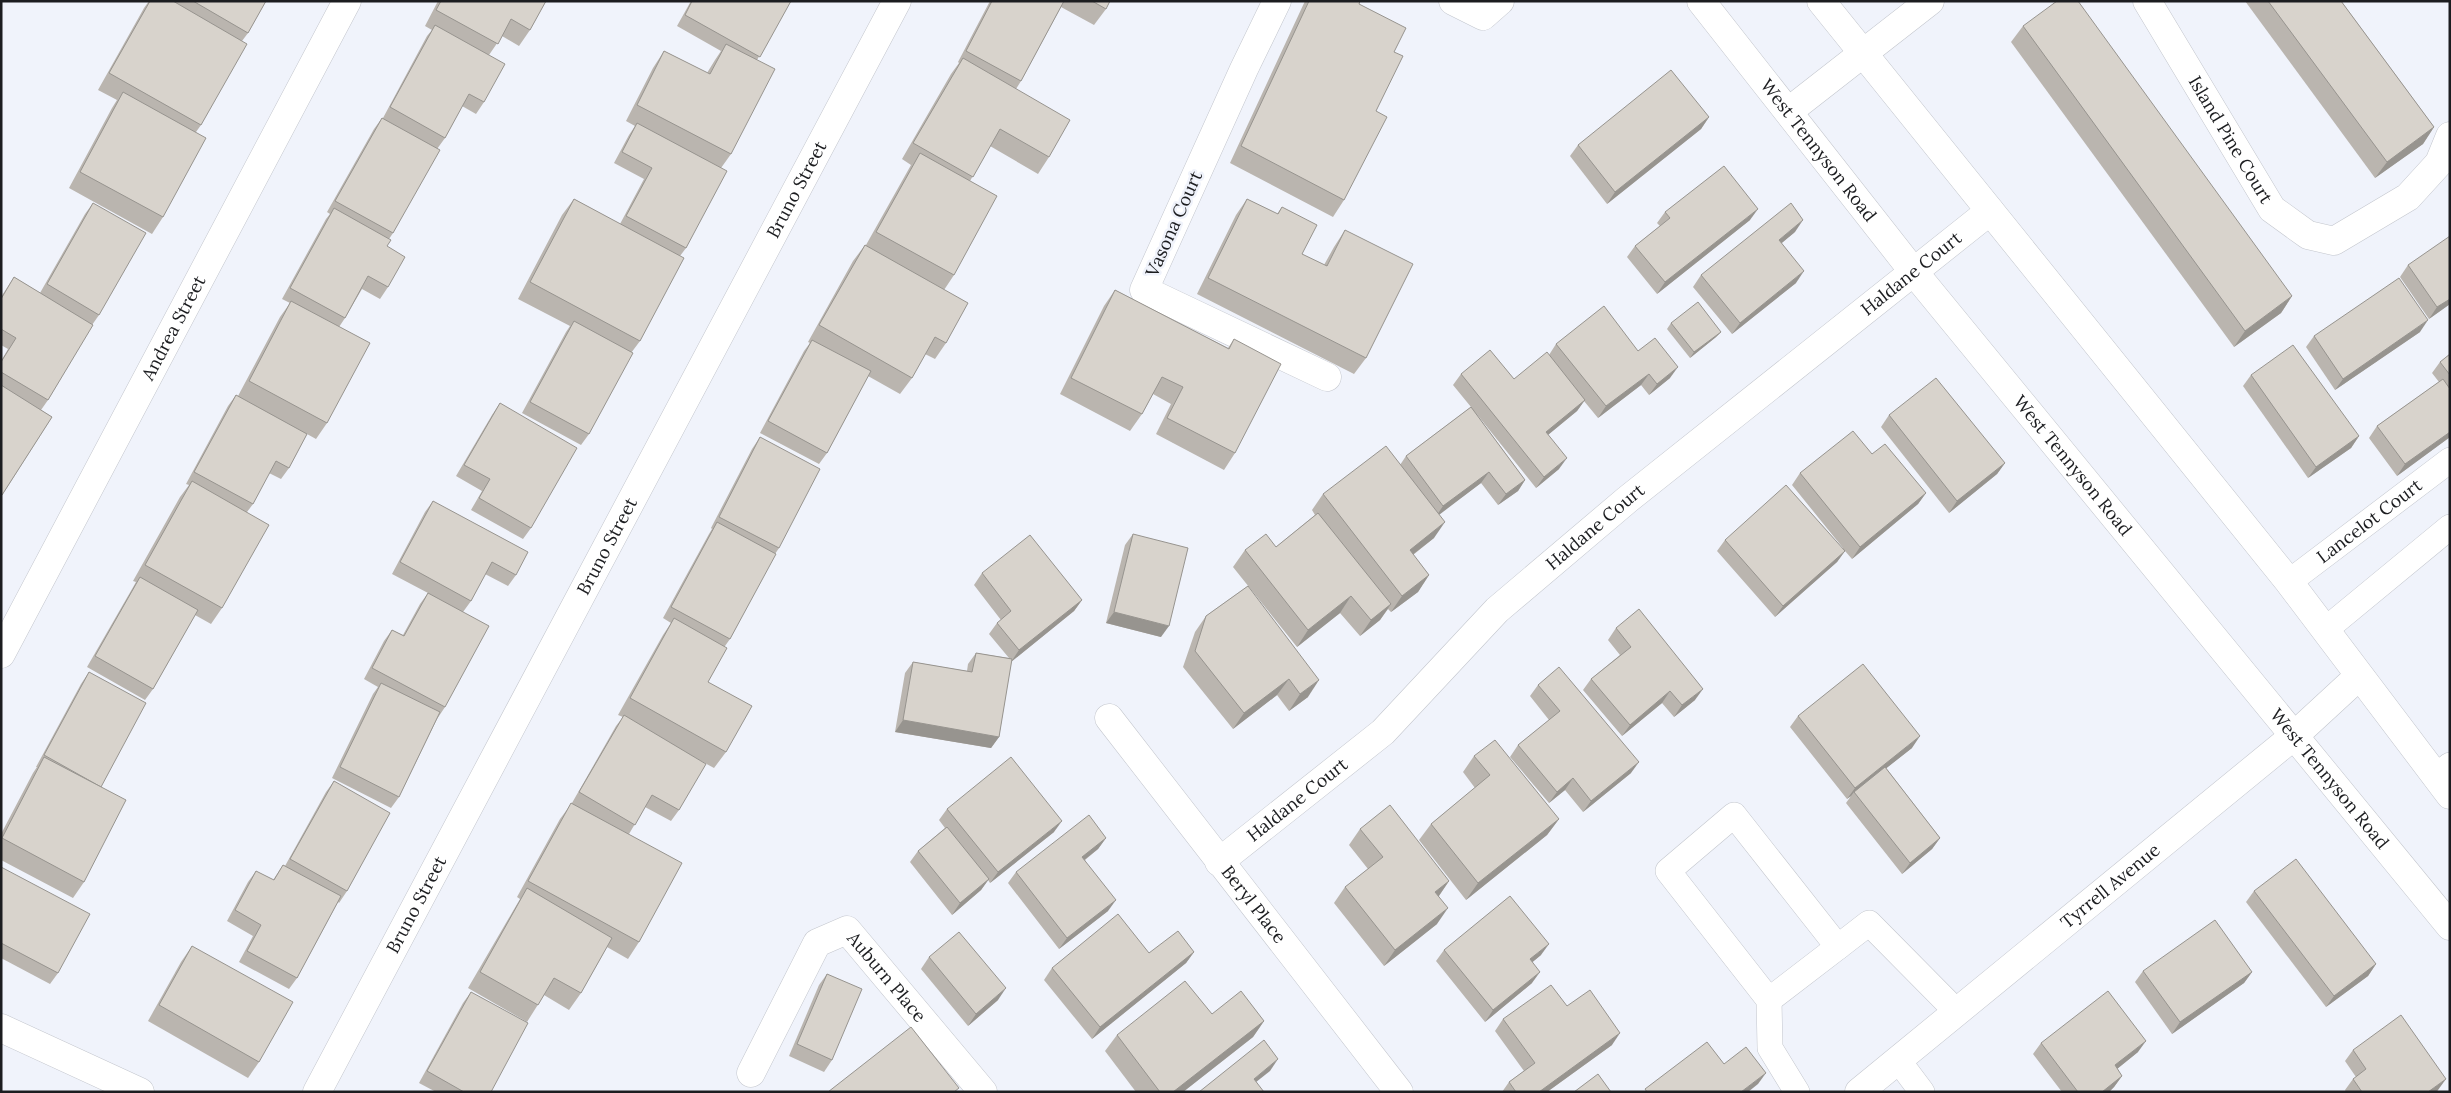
<svg xmlns="http://www.w3.org/2000/svg" width="2451" height="1093" font-family="Lora,serif">
  <style>
    .lines { fill: none; stroke-linecap: round; stroke-linejoin: round }
    .lane-casing { stroke: #c3c6cd; stroke-width: 26 }
    .street-casing { stroke: #c3c6cd; stroke-width: 29 }
    .secondary-casing { stroke: #c3c6cd; stroke-width: 29 }
    .lane { stroke: #fff; stroke-width: 25 }
    .street { stroke: #fff; stroke-width: 28 }
    .secondary { stroke: #fff; stroke-width: 28 }
    .wall { fill: #bab5af }
    .shaded-wall { fill: #97948f }
    .building { fill: #d8d3cc; stroke: #97948f }
    .labels { text-anchor: middle; stroke-width: 5; stroke-linejoin: round; paint-order: stroke }
    .street-label { font-size: 18px; fill: #1c1d20; stroke: #f0f3fb }
  </style>
  <rect width="100%" height="100%" fill="#f0f3fb"/>
  <g class="lines">
    <defs>
      <g id="lane">
        <path id="s1" d="M2289,582L2450,460"/>
        <path d="M2325,630L2450,527"/>
        <path d="M2435,777L2450,765"/>
        <path d="M1769,1000L1838,947"/>
        <path d="M1898,1060L1922,1092"/>
        <path d="M1797,1092L1770,1048L1769,1000L1668,871L1734,815L1838,947L1869,923L1957,1012"/>
      </g>
      <g id="street">
        <path d="M1277,1L1244,69L1144,290L1327,377"/>
        <path d="M1453,1L1483,16L1500,1"/>
        <path id="s2" d="M2147,1L2272,209L2308,235L2334,241L2408,197L2439,163L2450,136"/>
        <path d="M1789,111L1930,1"/>
        <path id="s3" d="M1,654L347,1"/>
        <path id="s4" d="M1109,718L1399,1092"/>
        <path id="s5" d="M1219,862L1383,732L1497,610L1628,499L1990,211"/>
        <path d="M1,1028L140,1092"/>
        <path id="s6" d="M751,1073L817,943L847,930L983,1092"/>
        <path id="s7" d="M317,1092L897,1"/>
        <path id="s8" d="M1859,1092L2295,735L2359,676"/>
      </g>
      <g id="secondary">
        <path id="s9" d="M1701,1L1913,271L2450,926"/>
        <path d="M1821,1L2289,582L2450,795"/>
      </g>
    </defs>
    <use href="#lane" class="lane-casing"/>
    <use href="#street" class="street-casing"/>
    <use href="#secondary" class="secondary-casing"/>
    <use href="#lane" class="lane"/>
    <use href="#street" class="street"/>
    <use href="#secondary" class="secondary"/>
  </g>
  <g class="wall">
    <path d="M149,1H266L248,33L242,41L201,125L196,132L163,217L152,234L69,188L112,108L117,100L98,90L144,8Z"/>
    <path d="M438,1H546L530,30L519,46L502,36L489,55L484,102L476,114L462,106L445,138L437,149L393,233L389,239L387,246L388,287L380,299L362,289L345,318L339,327L327,423L316,439L307,434L289,468L281,479L269,473L253,504L247,512L222,608L211,624L195,615L153,689L145,700L87,667L132,589L136,582L133,581L180,497L189,485L186,484L228,406L236,395L238,396L280,317L290,303L282,299L326,219L330,214L327,212L374,129L382,118H383L427,36L432,30L425,26Z"/>
    <path d="M691,1H791L757,60L731,154L721,168L686,248L680,256L640,341L631,353L589,434L581,445L522,413L566,332L570,326L518,299L562,215L574,199L620,224L644,179L614,163L629,135L635,126L626,121L653,68L664,51L707,73L715,60L721,51L677,26Z"/>
    <path d="M990,1H1110L1106,9L1094,25L1061,7L1021,81L1016,89L1049,157L1038,174L990,146L970,181L954,275L944,290L946,343L935,359L925,354L912,378L900,394L868,376L827,453L819,464L760,433L804,351L810,343L808,342L853,261L865,245H866L911,165L902,159L951,74L959,63L958,62Z"/>
    <path d="M1305,1H1360L1359,4L1394,52L1376,111L1344,200L1333,217L1230,163Z"/>
    <path d="M2245,1H2341L2434,127L2423,144L2375,178Z"/>
    <path d="M2023,26L2292,296L2281,313L2234,347L2011,42Z"/>
    <path d="M1709,117L1701,129L1607,204L1570,156L1578,145Z"/>
    <path d="M1247,199L1277,214L1282,207L1302,254L1324,265L1334,247L1345,230L1366,358L1354,374L1197,294L1236,215Z"/>
    <path d="M93,203L99,315L92,325L48,400L41,410L52,417L1,497V361L8,349L1,345V297L14,277L40,293L85,214Z"/>
    <path d="M1665,212L1750,220L1657,294L1627,257L1635,246L1660,226L1657,223Z"/>
    <path d="M1795,232L1781,243L1796,283L1732,334L1693,287L1701,275Z"/>
    <path d="M2408,265L2450,304L2429,319L2400,277Z"/>
    <path d="M1115,290L1228,348L1234,339L1235,453L1224,470L1156,434L1171,404L1153,394L1142,414L1130,431L1060,394L1104,306Z"/>
    <path d="M1671,323L1721,332L1716,337L1690,358L1667,329Z"/>
    <path d="M2420,332L2335,390L2306,347L2314,336Z"/>
    <path d="M1556,344L1638,351L1670,378L1649,395L1641,385L1598,418L1584,401L1577,411L1548,435L1559,469L1536,488L1475,412L1525,480L1518,491L1498,505L1481,483L1439,514L1434,538L1413,555L1429,575L1418,592L1391,612L1388,609L1380,620L1360,636L1340,613L1297,647L1233,567L1245,550L1276,547L1315,515L1312,510L1323,494L1400,465L1406,456L1471,407L1453,385L1461,374L1514,379L1549,355Z"/>
    <path d="M2450,354V437L2397,476L2369,438L2377,426L2439,382L2432,373L2440,362Z"/>
    <path d="M2251,375L2359,436L2351,448L2308,478L2243,386Z"/>
    <path d="M500,403L531,528L523,539L471,510L482,491L456,476L492,415Z"/>
    <path d="M1889,415L2005,463L1997,474L1949,513L1881,427Z"/>
    <path d="M760,437L779,548L775,554L730,639L725,646L708,682L726,752L714,768L690,755L679,810L671,821L645,807L629,834L639,942L628,959L607,947L581,993L569,1010L544,995L527,1022L468,988L520,899L517,897L560,819L572,803L616,726L623,717L618,715L663,635L671,623L663,618L709,534L712,529L711,528L752,449Z"/>
    <path d="M1872,454L1926,493L1918,504L1852,559L1845,551L1837,562L1775,617L1717,551L1725,540L1843,548L1792,485L1800,473Z"/>
    <path d="M433,501L516,575L508,586L485,574L471,601L463,612L445,707L437,719L399,797L391,808L332,778L373,694L378,687L364,679L384,641L392,630L403,635L420,604L428,593L392,574L425,512Z"/>
    <path d="M1133,534L1161,637L1106,623L1125,545Z"/>
    <path d="M982,573L1082,600L1074,611L1011,662L999,737L991,748L895,732L905,673L913,662L967,671L968,664L976,653L1009,658L989,634L997,623L1001,620L974,585Z"/>
    <path d="M1248,586L1308,697L1289,711L1277,695L1233,729L1183,667L1195,632L1206,616Z"/>
    <path d="M1616,628L1695,700L1674,717L1662,703L1622,736L1583,690L1591,679L1620,655L1608,640Z"/>
    <path d="M89,672L101,787L84,882L73,898L1,860V834L33,773L37,767H36L81,684Z"/>
    <path d="M1538,685L1631,773L1583,812L1565,790L1549,803L1510,757L1518,745L1549,720L1530,696Z"/>
    <path d="M1798,716L1912,748L1886,768L1940,838L1932,849L1902,874L1846,803L1851,796L1847,799L1790,727Z"/>
    <path d="M1474,756L1559,819L1547,835L1466,900L1419,840L1431,824L1475,788L1463,772Z"/>
    <path d="M334,781L347,891L339,903L338,902L297,978L289,989L239,962L253,936L227,921L248,882L256,871L273,880L283,865L285,866L326,792Z"/>
    <path d="M947,809L1054,832L990,883L988,880L981,890L952,915L910,862L918,851L945,828L939,820Z"/>
    <path d="M1360,829L1449,881L1439,896L1437,924L1384,966L1334,903L1345,887L1368,869L1349,845Z"/>
    <path d="M1106,838L1098,849L1085,860L1108,911L1059,949L1008,883L1016,872Z"/>
    <path d="M1,867L58,973L50,984L1,958Z"/>
    <path d="M2254,891L2376,964L2368,976L2326,1007L2246,902Z"/>
    <path d="M192,946L259,1062L248,1078L148,1021L181,962Z"/>
    <path d="M1444,950L1541,955L1532,962V983L1485,1022L1436,961Z"/>
    <path d="M1194,952L1186,963L1092,1039L1044,980L1052,968L1149,953Z"/>
    <path d="M929,957L998,1000L968,1026L921,969Z"/>
    <path d="M2143,971L2252,972L2244,983L2172,1034L2135,982Z"/>
    <path d="M827,974L832,1060L824,1072L789,1056L819,985Z"/>
    <path d="M471,992L491,1092H436L419,1083L463,1003Z"/>
    <path d="M1567,1006L1612,1045L1547,1092H1502L1509,1082L1524,1071L1495,1031L1503,1019Z"/>
    <path d="M1264,1021L1253,1037L1183,1092H1136L1105,1051L1117,1035Z"/>
    <path d="M2041,1043L2138,1052L2117,1069L2122,1076L2114,1087L2109,1092H2062L2033,1054Z"/>
    <path d="M2353,1050L2438,1090L2436,1092H2346L2345,1090L2353,1079L2356,1077L2345,1061Z"/>
  </g>
  <g class="shaded-wall">
    <path d="M1709,117L1701,129L1607,204L1615,192Z"/>
    <path d="M2434,127L2423,144L2375,178L2387,162Z"/>
    <path d="M1758,209L1750,220L1657,294L1665,282Z"/>
    <path d="M1803,220L1795,232L1771,252L1779,240Z"/>
    <path d="M1804,271L1796,283L1732,334L1740,323Z"/>
    <path d="M2292,296L2281,313L2234,347L2245,331Z"/>
    <path d="M2450,299V304L2429,319L2437,307Z"/>
    <path d="M2428,320L2420,332L2335,390L2343,379Z"/>
    <path d="M1721,332L1716,337L1690,358L1694,352Z"/>
    <path d="M1678,367L1670,378L1649,395L1657,384Z"/>
    <path d="M1649,374L1641,385L1598,418L1606,406Z"/>
    <path d="M1585,400L1577,411L1538,443L1546,432Z"/>
    <path d="M2450,432V437L2397,476L2405,464Z"/>
    <path d="M2359,436L2351,448L2308,478L2316,467Z"/>
    <path d="M1567,458L1559,469L1536,488L1544,477Z"/>
    <path d="M2005,463L1997,474L1949,513L1957,501Z"/>
    <path d="M1489,472L1481,483L1435,518L1443,506Z"/>
    <path d="M1525,480L1518,491L1498,505L1506,494Z"/>
    <path d="M1926,493L1918,504L1852,559L1860,547Z"/>
    <path d="M1445,522L1434,538L1398,566L1410,550Z"/>
    <path d="M1845,551L1837,562L1775,617L1783,606Z"/>
    <path d="M1429,575L1418,592L1391,612L1402,596Z"/>
    <path d="M1351,596L1340,613L1297,647L1308,630Z"/>
    <path d="M1082,600L1074,611L1011,662L1019,650Z"/>
    <path d="M1391,604L1380,620L1360,636L1371,620Z"/>
    <path d="M1114,612L1169,626L1161,637L1106,623Z"/>
    <path d="M1289,679L1277,695L1233,729L1244,713Z"/>
    <path d="M1319,680L1308,697L1289,711L1300,694Z"/>
    <path d="M1703,689L1695,700L1674,717L1682,705Z"/>
    <path d="M1670,691L1662,703L1622,736L1630,725Z"/>
    <path d="M903,720L999,737L991,748L895,732Z"/>
    <path d="M1920,736L1912,748L1855,793L1854,792L1851,796L1847,799L1855,788Z"/>
    <path d="M1639,762L1631,773L1583,812L1591,801Z"/>
    <path d="M1573,778L1565,790L1549,803L1557,792Z"/>
    <path d="M1559,819L1547,835L1466,900L1478,883Z"/>
    <path d="M1062,821L1054,832L990,883L998,872Z"/>
    <path d="M1106,838L1098,849L1074,868L1082,857Z"/>
    <path d="M1940,838L1932,849L1902,874L1910,863Z"/>
    <path d="M989,879L981,890L952,915L960,903Z"/>
    <path d="M1449,881L1438,897L1435,892Z"/>
    <path d="M1116,900L1108,911L1059,949L1067,938Z"/>
    <path d="M1448,908L1437,924L1384,966L1395,950Z"/>
    <path d="M1549,944L1541,955L1522,971L1530,959Z"/>
    <path d="M1194,952L1186,963L1092,1039L1100,1027Z"/>
    <path d="M2376,964L2368,976L2326,1007L2334,996Z"/>
    <path d="M1540,972L1532,983L1485,1022L1493,1010Z"/>
    <path d="M2252,972L2244,983L2172,1034L2180,1022Z"/>
    <path d="M1006,988L998,1000L968,1026L976,1014Z"/>
    <path d="M1264,1021L1253,1037L1183,1092H1173Z"/>
    <path d="M1620,1033L1612,1045L1547,1092H1539Z"/>
    <path d="M2146,1041L2138,1052L2107,1077L2115,1065Z"/>
    <path d="M1278,1059L1270,1071L1246,1090L1254,1079Z"/>
    <path d="M1766,1073L1758,1084L1748,1092H1741Z"/>
    <path d="M2122,1076L2114,1087L2109,1092H2102Z"/>
    <path d="M2446,1079L2438,1090L2436,1092H2428Z"/>
  </g>
  <g class="building">
    <path d="M150,1H173L247,44L201,125L109,73Z"/>
    <path d="M193,1H266L248,33Z"/>
    <path d="M441,1H546L530,30L511,19L498,44L436,10Z"/>
    <path d="M692,1H791L760,57L685,15Z"/>
    <path d="M992,1H1064L1021,81L966,51Z"/>
    <path d="M1092,1H1110L1106,9Z"/>
    <path d="M1309,1H1360L1359,4L1406,28L1394,52L1403,56L1376,111L1387,117L1344,200L1241,146Z"/>
    <path d="M2057,1H2078L2292,296L2245,331L2023,26Z"/>
    <path d="M2268,1H2341L2434,127L2387,162Z"/>
    <path d="M435,25L505,64L484,102L469,94L445,138L390,107Z"/>
    <path d="M726,44L775,69L731,154L637,105L664,51L710,74Z"/>
    <path d="M963,58L1070,120L1049,157L1000,129L973,177L913,143Z"/>
    <path d="M1671,70L1709,117L1615,192L1578,145Z"/>
    <path d="M123,92L206,138L163,217L80,172Z"/>
    <path d="M382,118L440,150L393,233L335,201Z"/>
    <path d="M637,123L727,171L686,248L626,216L652,168L622,152Z"/>
    <path d="M920,153L997,196L954,275L876,232Z"/>
    <path d="M1724,166L1758,209L1665,282L1635,246L1670,218L1665,212Z"/>
    <path d="M574,199L684,258L640,341L530,282Z"/>
    <path d="M1247,199L1278,214L1282,207L1317,225L1302,254L1327,266L1345,230L1413,264L1366,358L1208,278Z"/>
    <path d="M93,203L146,233L99,315L47,284Z"/>
    <path d="M1791,203L1803,220L1779,240L1804,271L1740,323L1701,275Z"/>
    <path d="M334,208L391,240L387,246L405,257L388,287L368,276L345,318L290,288Z"/>
    <path d="M2450,236V299L2437,307L2408,265Z"/>
    <path d="M865,245L968,303L946,343L935,337L912,378L819,325Z"/>
    <path d="M14,277L93,325L48,400L1,372V362L16,338L1,329V299Z"/>
    <path d="M2399,278L2428,320L2343,379L2314,336Z"/>
    <path d="M1115,290L1229,349L1234,339L1281,364L1235,453L1167,418L1183,387L1162,377L1142,414L1071,378Z"/>
    <path d="M291,301L370,343L327,423L249,381Z"/>
    <path d="M1698,302L1721,332L1694,352L1671,323Z"/>
    <path d="M1604,306L1638,351L1655,338L1678,367L1657,384L1649,374L1606,406L1556,344Z"/>
    <path d="M574,321L633,353L589,434L530,402Z"/>
    <path d="M812,340L871,371L827,453L768,421Z"/>
    <path d="M2293,345L2359,436L2316,467L2251,375Z"/>
    <path d="M1490,350L1514,379L1547,352L1585,400L1546,432L1567,458L1544,477L1461,374Z"/>
    <path d="M2450,354V375L2440,362Z"/>
    <path d="M1936,378L2005,463L1957,501L1889,415Z"/>
    <path d="M2443,379L2450,389V432L2405,464L2377,426Z"/>
    <path d="M1,385L52,417L2,495H1Z"/>
    <path d="M236,395L307,434L289,468L276,461L253,504L194,472Z"/>
    <path d="M500,403L577,448L531,528L479,498L490,479L464,465Z"/>
    <path d="M1471,407L1525,480L1506,494L1489,472L1443,506L1406,456Z"/>
    <path d="M1853,431L1872,454L1885,444L1926,493L1860,547L1800,473Z"/>
    <path d="M760,437L820,469L779,548L719,517Z"/>
    <path d="M1386,446L1445,522L1410,550L1429,575L1402,596L1323,494Z"/>
    <path d="M192,481L269,525L222,608L145,565Z"/>
    <path d="M1786,485L1845,551L1783,606L1725,540Z"/>
    <path d="M433,501L528,552L516,575L492,562L471,601L400,562Z"/>
    <path d="M1318,513L1391,604L1371,620L1351,596L1308,630L1245,550L1266,534L1276,547Z"/>
    <path d="M717,522L776,554L730,639L671,607Z"/>
    <path d="M1133,534L1188,548L1169,626L1114,612Z"/>
    <path d="M1030,535L1082,600L1019,650L997,623L1011,611L982,573Z"/>
    <path d="M140,577L198,610L153,689L95,656Z"/>
    <path d="M1248,586L1319,680L1300,694L1289,679L1244,713L1195,651L1206,616Z"/>
    <path d="M428,593L489,626L445,707L372,668L392,630L404,636Z"/>
    <path d="M1639,609L1703,689L1682,705L1670,691L1630,725L1591,679L1631,647L1616,628Z"/>
    <path d="M674,618L727,648L708,682L752,706L726,752L630,698Z"/>
    <path d="M976,653L1012,659L999,737L903,720L913,662L972,672Z"/>
    <path d="M1863,664L1920,736L1855,788L1798,716Z"/>
    <path d="M1559,667L1639,762L1591,801L1573,778L1557,792L1518,745L1560,711L1538,685Z"/>
    <path d="M89,672L146,703L101,787L44,755Z"/>
    <path d="M381,683L440,712L399,797L340,767Z"/>
    <path d="M624,715L706,764L679,810L652,795L635,825L579,792Z"/>
    <path d="M1495,740L1559,819L1478,883L1431,824L1490,775L1474,756Z"/>
    <path d="M44,757L126,800L84,882L2,838Z"/>
    <path d="M1011,757L1062,821L998,872L947,809Z"/>
    <path d="M1885,767L1940,838L1910,863L1854,792Z"/>
    <path d="M334,781L390,813L347,891L290,859Z"/>
    <path d="M571,803L682,863L639,942L528,881Z"/>
    <path d="M1390,805L1449,881L1435,892L1448,908L1395,950L1345,887L1383,857L1360,829Z"/>
    <path d="M1089,815L1106,838L1082,857L1116,900L1067,938L1016,872Z"/>
    <path d="M947,827L989,879L960,903L918,851Z"/>
    <path d="M2296,859L2376,964L2334,996L2254,891Z"/>
    <path d="M283,865L341,896L297,978L247,951L261,925L235,910L256,871L274,880Z"/>
    <path d="M1,867L90,914L58,973L1,943Z"/>
    <path d="M527,888L612,938L581,993L554,978L538,1005L480,972Z"/>
    <path d="M1510,896L1549,944L1530,959L1540,972L1493,1010L1444,950Z"/>
    <path d="M1118,914L1149,953L1178,931L1194,952L1100,1027L1052,968Z"/>
    <path d="M2215,920L2252,972L2180,1022L2143,971Z"/>
    <path d="M959,932L1006,988L976,1014L929,957Z"/>
    <path d="M192,946L293,1002L259,1062L159,1005Z"/>
    <path d="M827,974L862,989L832,1060L797,1044Z"/>
    <path d="M1185,981L1212,1014L1241,991L1264,1021L1173,1092H1160L1117,1035Z"/>
    <path d="M1551,985L1567,1006L1590,990L1620,1033L1539,1092H1516L1509,1082L1535,1063L1503,1019Z"/>
    <path d="M2108,991L2146,1041L2115,1065L2122,1076L2102,1092H2078L2041,1043Z"/>
    <path d="M471,992L528,1023L491,1092H464L427,1071Z"/>
    <path d="M2401,1015L2446,1079L2428,1092H2362L2353,1079L2366,1069L2353,1050Z"/>
    <path d="M911,1027L959,1088L954,1092H828Z"/>
    <path d="M1264,1040L1278,1059L1254,1079L1264,1092H1199Z"/>
    <path d="M1707,1042L1724,1064L1746,1047L1766,1073L1741,1092H1647L1645,1089Z"/>
    <path d="M1598,1074L1611,1092H1574Z"/>
  </g>
  <g class="labels">
    <g class="street-label">
      <text dy="6" stroke="none"><textPath href="#s2" startOffset="162">Island Pine Court</textPath></text>
      <text dy="6" stroke="none"><textPath href="#s9" startOffset="190">West Tennyson Road</textPath></text>
      <text dy="6" stroke="none"><textPath href="#s7" startOffset="1022">Bruno Street</textPath></text>
      <text transform="translate(1174 224) rotate(-66)" y="6">Vasona Court</text>
      <text dy="6" stroke="none"><textPath href="#s5" startOffset="910">Haldane Court</textPath></text>
      <text dy="6" stroke="none"><textPath href="#s3" startOffset="369">Andrea Street</textPath></text>
      <text dy="6" stroke="none"><textPath href="#s9" startOffset="595">West Tennyson Road</textPath></text>
      <text dy="6" stroke="none"><textPath href="#s1" startOffset="101">Lancelot Court</textPath></text>
      <text dy="6" stroke="none"><textPath href="#s5" startOffset="505">Haldane Court</textPath></text>
      <text dy="6" stroke="none"><textPath href="#s7" startOffset="618">Bruno Street</textPath></text>
      <text dy="6" stroke="none"><textPath href="#s9" startOffset="1000">West Tennyson Road</textPath></text>
      <text dy="6" stroke="none"><textPath href="#s5" startOffset="100">Haldane Court</textPath></text>
      <text dy="6" stroke="none"><textPath href="#s8" startOffset="325">Tyrrell Avenue</textPath></text>
      <text dy="6" stroke="none"><textPath href="#s7" startOffset="212">Bruno Street</textPath></text>
      <text dy="6" stroke="none"><textPath href="#s4" startOffset="236">Beryl Place</textPath></text>
      <text dy="6" stroke="none"><textPath href="#s6" startOffset="240">Auburn Place</textPath></text>
    </g>
  </g>
  <rect width="2451" height="1093" fill="none" stroke="#1c1d20" stroke-width="5"/>
</svg>
